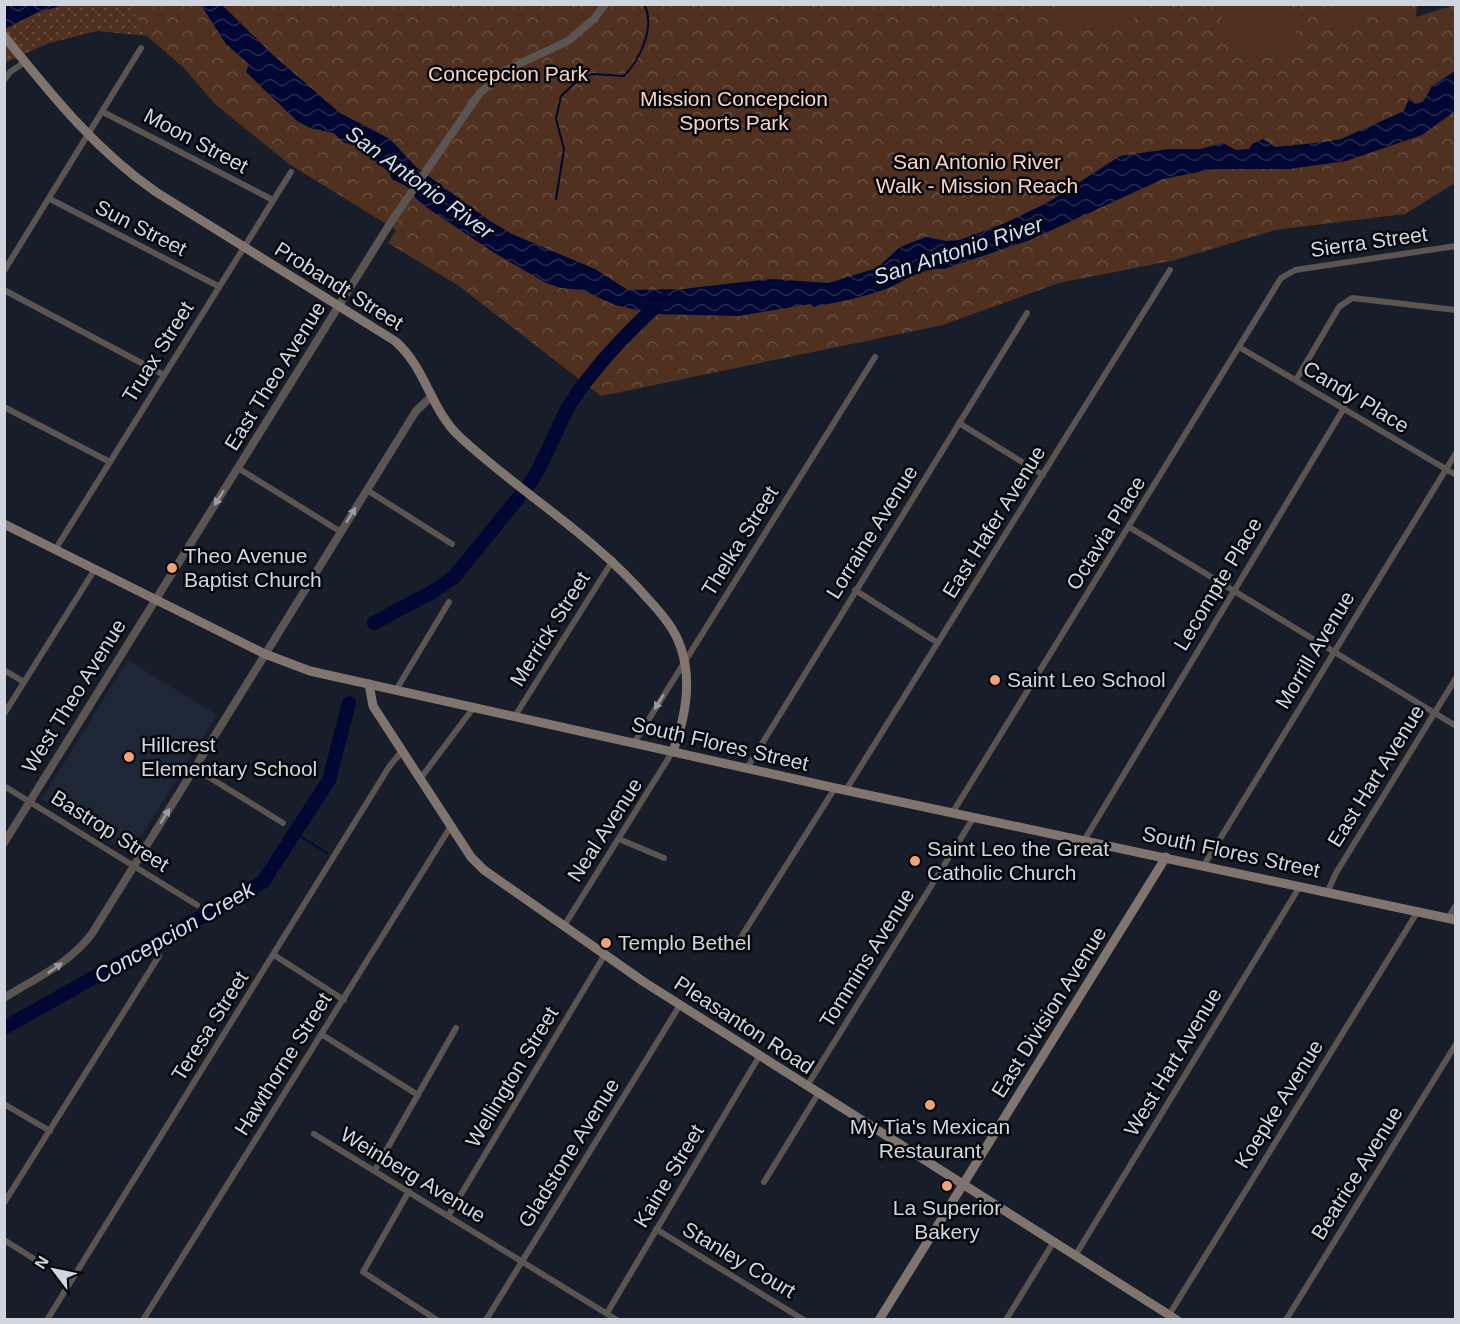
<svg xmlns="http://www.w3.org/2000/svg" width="1460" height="1324" font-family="Arial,sans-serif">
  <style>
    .built { fill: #1e2737 }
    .grass { fill: url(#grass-dots) }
    .forest { fill: url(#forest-crowns) }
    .garden { fill: #50311f }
    .water { fill: url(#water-waves) }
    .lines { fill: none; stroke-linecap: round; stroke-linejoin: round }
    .stream { stroke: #000732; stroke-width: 2 }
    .river { stroke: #000732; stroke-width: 14 }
    .minor { stroke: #5b5451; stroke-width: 6 }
    .tertiary { stroke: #5b5451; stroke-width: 8 }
    .secondary { stroke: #7f746e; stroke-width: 9 }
    .oneway { fill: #9c9c9f }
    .poi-dot { fill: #efa377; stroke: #05070c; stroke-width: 2 }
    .labels { text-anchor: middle; stroke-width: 5; stroke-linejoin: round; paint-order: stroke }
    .park-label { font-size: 21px; fill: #f7d4c1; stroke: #05070c }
    .street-label { font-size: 21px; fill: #d1d6de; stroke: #05070c }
    .poi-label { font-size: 21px; fill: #d1d6de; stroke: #05070c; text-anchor: start }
    .water-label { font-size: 22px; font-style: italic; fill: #cbddfc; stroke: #05070c }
  </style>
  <defs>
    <pattern id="grass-dots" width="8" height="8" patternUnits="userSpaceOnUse" patternTransform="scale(1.5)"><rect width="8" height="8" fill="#50311f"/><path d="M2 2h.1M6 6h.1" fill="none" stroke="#684e3f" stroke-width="1.8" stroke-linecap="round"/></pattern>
    <pattern id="forest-crowns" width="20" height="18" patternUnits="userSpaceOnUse" patternTransform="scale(1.5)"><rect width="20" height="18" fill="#50311f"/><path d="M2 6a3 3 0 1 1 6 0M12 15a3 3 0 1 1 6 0" fill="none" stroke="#684e3f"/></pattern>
    <pattern id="water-waves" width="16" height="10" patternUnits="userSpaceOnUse" patternTransform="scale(1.5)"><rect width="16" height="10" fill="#000732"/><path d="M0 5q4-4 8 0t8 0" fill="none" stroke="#242a4f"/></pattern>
  </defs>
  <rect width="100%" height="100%" fill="#171d29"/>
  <path class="built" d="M128,660L217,715L130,854L42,799Z"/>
  <path class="grass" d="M5,5H130L147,36L97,31L46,44L5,63Z"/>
  <path class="forest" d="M130,5H1417L1416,17L1455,5V183L1405,214L1275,230L1175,260L1059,283L943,325L601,396L459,286L388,243L396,230L289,164L216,105L184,68L147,36Z"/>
  <g class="garden">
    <path d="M741,5H777L755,22Z"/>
    <path d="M1059,5V4L1152,5C1124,33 1089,36 1053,22Z"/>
    <path d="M1215,5H1288L1302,51C1249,60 1237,50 1215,5Z"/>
    <path d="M1331,5H1404L1341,29Z"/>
  </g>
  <g class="water">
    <path d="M10,5V4L65,5L38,12L5,29V7Z"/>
    <path d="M201,5H222L273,55L340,113L390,139L416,167L490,221L512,234L595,269L628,290L682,289L771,279L828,283L877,268L900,247L926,237L946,241L960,240L1005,223L1047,203L1120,156L1169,149H1200L1223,143L1236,150L1249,149L1252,144L1263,139L1275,147L1325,142L1341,139L1404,111L1409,98L1415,104L1423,102L1432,86L1455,71V111L1422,135L1346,161L1289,169H1215L1163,179L1030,240L944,269C922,266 903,283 883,290C861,298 837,302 814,307L810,304L739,316L655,314L615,305L582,290L561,288L546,283L493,252L420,203L406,186L392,179L389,172L359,148L343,142L334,133L310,128L297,121L246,72L249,64L226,44Z"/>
  </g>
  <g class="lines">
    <g class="stream">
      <path d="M556,199L564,149L556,119L561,96L577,81L592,74L624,76C640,59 656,27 644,4"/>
      <path d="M295,833L327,853"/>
    </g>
    <g class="river">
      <path d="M530,483C547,458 555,430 570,404C596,364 627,332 663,300"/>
      <path d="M374,623L434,591L454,577L519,497"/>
      <path d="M4,1028L263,882L329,780L349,703"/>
    </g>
    <g class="minor">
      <path d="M4,80L10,72L25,62"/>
      <path d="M103,112L273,200"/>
      <path d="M50,199L218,286"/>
      <path d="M4,271L141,48"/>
      <path d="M4,290L164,375"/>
      <path d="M1239,347L1456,475"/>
      <path d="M1296,380L1339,307L1352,298L1456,310"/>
      <path d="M4,407L110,462"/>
      <path d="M959,423L1043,475"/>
      <path d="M238,468L341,532"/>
      <path d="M367,490L452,544"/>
      <path d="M1129,527L1456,726"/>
      <path d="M55,550L291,172"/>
      <path d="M855,590L938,643"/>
      <path d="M4,670L24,682"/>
      <path d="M396,690L449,602"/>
      <path d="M4,714L95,569"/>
      <path d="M515,716L613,560"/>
      <path d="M634,743L875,357"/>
      <path d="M194,768L283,823"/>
      <path d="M747,768L1027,313"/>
      <path d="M420,779L474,707"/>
      <path d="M4,786L197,905"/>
      <path d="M846,790L1170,270"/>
      <path d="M953,812L1281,278L1295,270L1456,246"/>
      <path d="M619,839L664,858"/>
      <path d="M1085,839L1344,408"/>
      <path d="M1204,865L1456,453"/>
      <path d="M1328,891L1336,873L1456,678"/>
      <path d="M1448,918L1456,905"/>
      <path d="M564,926L673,751"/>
      <path d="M738,942L835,788"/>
      <path d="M274,955L344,1000"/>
      <path d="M321,1034L418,1095"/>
      <path d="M807,1086L974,817"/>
      <path d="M4,1104L50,1131"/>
      <path d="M314,1134L617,1320"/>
      <path d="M375,1170L456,1028"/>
      <path d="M764,1182L818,1094"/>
      <path d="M409,1191L363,1272L437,1320"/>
      <path d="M4,1203L159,956"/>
      <path d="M448,1216L604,956"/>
      <path d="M656,1229L804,1320"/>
      <path d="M4,1240L36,1260"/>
      <path d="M1075,1256L1300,886"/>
      <path d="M607,1313L760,1055"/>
      <path d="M1169,1315L1418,911"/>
      <path d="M47,1320L389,767L402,751"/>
      <path d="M143,1320L451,826"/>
      <path d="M486,1320L680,1005"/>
      <path d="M1006,1320L1053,1243"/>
      <path d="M1286,1320L1456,1044"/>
    </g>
    <g class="tertiary">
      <path d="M4,843L391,222L479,94L504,71L568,41L594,19L605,4"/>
      <path d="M4,998C37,977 70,964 93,932L416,411L432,396"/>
    </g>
    <g class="secondary">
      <path d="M4,36C51,94 95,150 156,192L395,341C427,369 430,410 461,438C522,494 594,536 648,599C661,613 675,629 681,648C692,681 685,719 673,751"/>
      <path d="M4,524L265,654L310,671L835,788L1456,920"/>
      <path d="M369,684L373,706L471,857L484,870L644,982L1177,1320"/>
      <path d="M879,1320L1166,857"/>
    </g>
  </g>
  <defs><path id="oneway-solid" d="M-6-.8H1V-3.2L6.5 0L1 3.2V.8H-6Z" transform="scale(1.5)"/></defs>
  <g class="oneway">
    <use href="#oneway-solid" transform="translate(219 498) rotate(122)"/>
    <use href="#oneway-solid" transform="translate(351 515) rotate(-58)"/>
    <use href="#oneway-solid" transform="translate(659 702) rotate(122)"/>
    <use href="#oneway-solid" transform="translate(165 816) rotate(-58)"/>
    <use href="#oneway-solid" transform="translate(55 968) rotate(-35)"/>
  </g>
  <g class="poi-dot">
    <circle cx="172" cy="568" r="6"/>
    <circle cx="995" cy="680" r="6"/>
    <circle cx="129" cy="757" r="6"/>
    <circle cx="915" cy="861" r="6"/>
    <circle cx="606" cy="943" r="6"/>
    <circle cx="930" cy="1105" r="6"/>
    <circle cx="947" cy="1186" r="6"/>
  </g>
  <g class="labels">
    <g class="park-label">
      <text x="508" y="81">Concepcion Park</text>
      <text x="734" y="106">Mission Concepcion<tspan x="734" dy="24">Sports Park</tspan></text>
      <text x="977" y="169">San Antonio River<tspan x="977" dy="24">Walk - Mission Reach</tspan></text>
    </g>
    <g class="street-label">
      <text transform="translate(196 141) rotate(28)" y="7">Moon Street</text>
      <text transform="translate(141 228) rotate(27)" y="7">Sun Street</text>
      <text transform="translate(1369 242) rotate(-8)" y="7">Sierra Street</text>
      <text transform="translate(339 286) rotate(32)" y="7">Probandt Street</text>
      <text transform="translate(158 352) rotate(-58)" y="7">Truax Street</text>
      <text transform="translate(275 376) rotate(-58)" y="7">East Theo Avenue</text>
      <text transform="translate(1356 397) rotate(31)" y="7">Candy Place</text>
      <text transform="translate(994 522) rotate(-58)" y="7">East Hafer Avenue</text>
      <text transform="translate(872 532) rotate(-58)" y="7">Lorraine Avenue</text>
      <text transform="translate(1106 533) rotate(-58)" y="7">Octavia Place</text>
      <text transform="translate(740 541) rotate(-58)" y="7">Thelka Street</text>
      <text transform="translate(1218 584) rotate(-59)" y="7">Lecompte Place</text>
      <text transform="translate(550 629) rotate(-58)" y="7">Merrick Street</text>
      <text transform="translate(1315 650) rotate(-59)" y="7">Morrill Avenue</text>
      <text transform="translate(74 696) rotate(-58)" y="7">West Theo Avenue</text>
      <text transform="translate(720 744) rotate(13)" y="7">South Flores Street</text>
      <text transform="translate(1376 776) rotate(-58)" y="7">East Hart Avenue</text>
      <text transform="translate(605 830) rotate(-57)" y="7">Neal Avenue</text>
      <text transform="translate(110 831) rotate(32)" y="7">Bastrop Street</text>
      <text transform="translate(1231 852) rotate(12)" y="7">South Flores Street</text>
      <text transform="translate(867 958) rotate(-58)" y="7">Tommins Avenue</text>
      <text transform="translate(1049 1012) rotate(-58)" y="7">East Division Avenue</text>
      <text transform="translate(744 1025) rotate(33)" y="7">Pleasanton Road</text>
      <text transform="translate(210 1026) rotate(-58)" y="7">Teresa Street</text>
      <text transform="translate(1173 1062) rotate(-59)" y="7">West Hart Avenue</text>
      <text transform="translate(283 1064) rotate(-58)" y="7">Hawthorne Street</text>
      <text transform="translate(512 1077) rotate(-59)" y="7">Wellington Street</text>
      <text transform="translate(1279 1104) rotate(-58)" y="7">Koepke Avenue</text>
      <text transform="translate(569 1153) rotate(-58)" y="7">Gladstone Avenue</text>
      <text transform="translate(1357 1173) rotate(-58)" y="7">Beatrice Avenue</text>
      <text transform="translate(413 1175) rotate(31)" y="7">Weinberg Avenue</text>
      <text transform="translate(669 1176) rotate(-59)" y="7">Kaine Street</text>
      <text transform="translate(739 1260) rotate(31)" y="7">Stanley Court</text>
    </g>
    <g class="poi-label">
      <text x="184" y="563">Theo Avenue<tspan x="184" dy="24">Baptist Church</tspan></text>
      <text x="1007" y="687">Saint Leo School</text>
      <text x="141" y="752">Hillcrest<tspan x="141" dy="24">Elementary School</tspan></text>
      <text x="927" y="856">Saint Leo the Great<tspan x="927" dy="24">Catholic Church</tspan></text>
      <text x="618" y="950">Templo Bethel</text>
      <text x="930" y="1134" text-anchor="middle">My Tia's Mexican<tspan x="930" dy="24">Restaurant</tspan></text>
      <text x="947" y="1215" text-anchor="middle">La Superior<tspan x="947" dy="24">Bakery</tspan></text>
    </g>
    <g class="water-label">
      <text transform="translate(420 182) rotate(36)" y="8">San Antonio River</text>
      <text transform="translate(958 250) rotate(-18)" y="8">San Antonio River</text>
      <text transform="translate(174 932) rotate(-30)" y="8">Concepcion Creek</text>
    </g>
  </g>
  <rect width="1460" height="1324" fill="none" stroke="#d1d6de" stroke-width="12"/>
  <g transform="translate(54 1270) rotate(302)" stroke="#05070c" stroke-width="4.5" paint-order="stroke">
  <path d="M0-4.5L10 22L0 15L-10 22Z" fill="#d1d6de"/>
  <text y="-9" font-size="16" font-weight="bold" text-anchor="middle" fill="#d1d6de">N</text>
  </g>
</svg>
